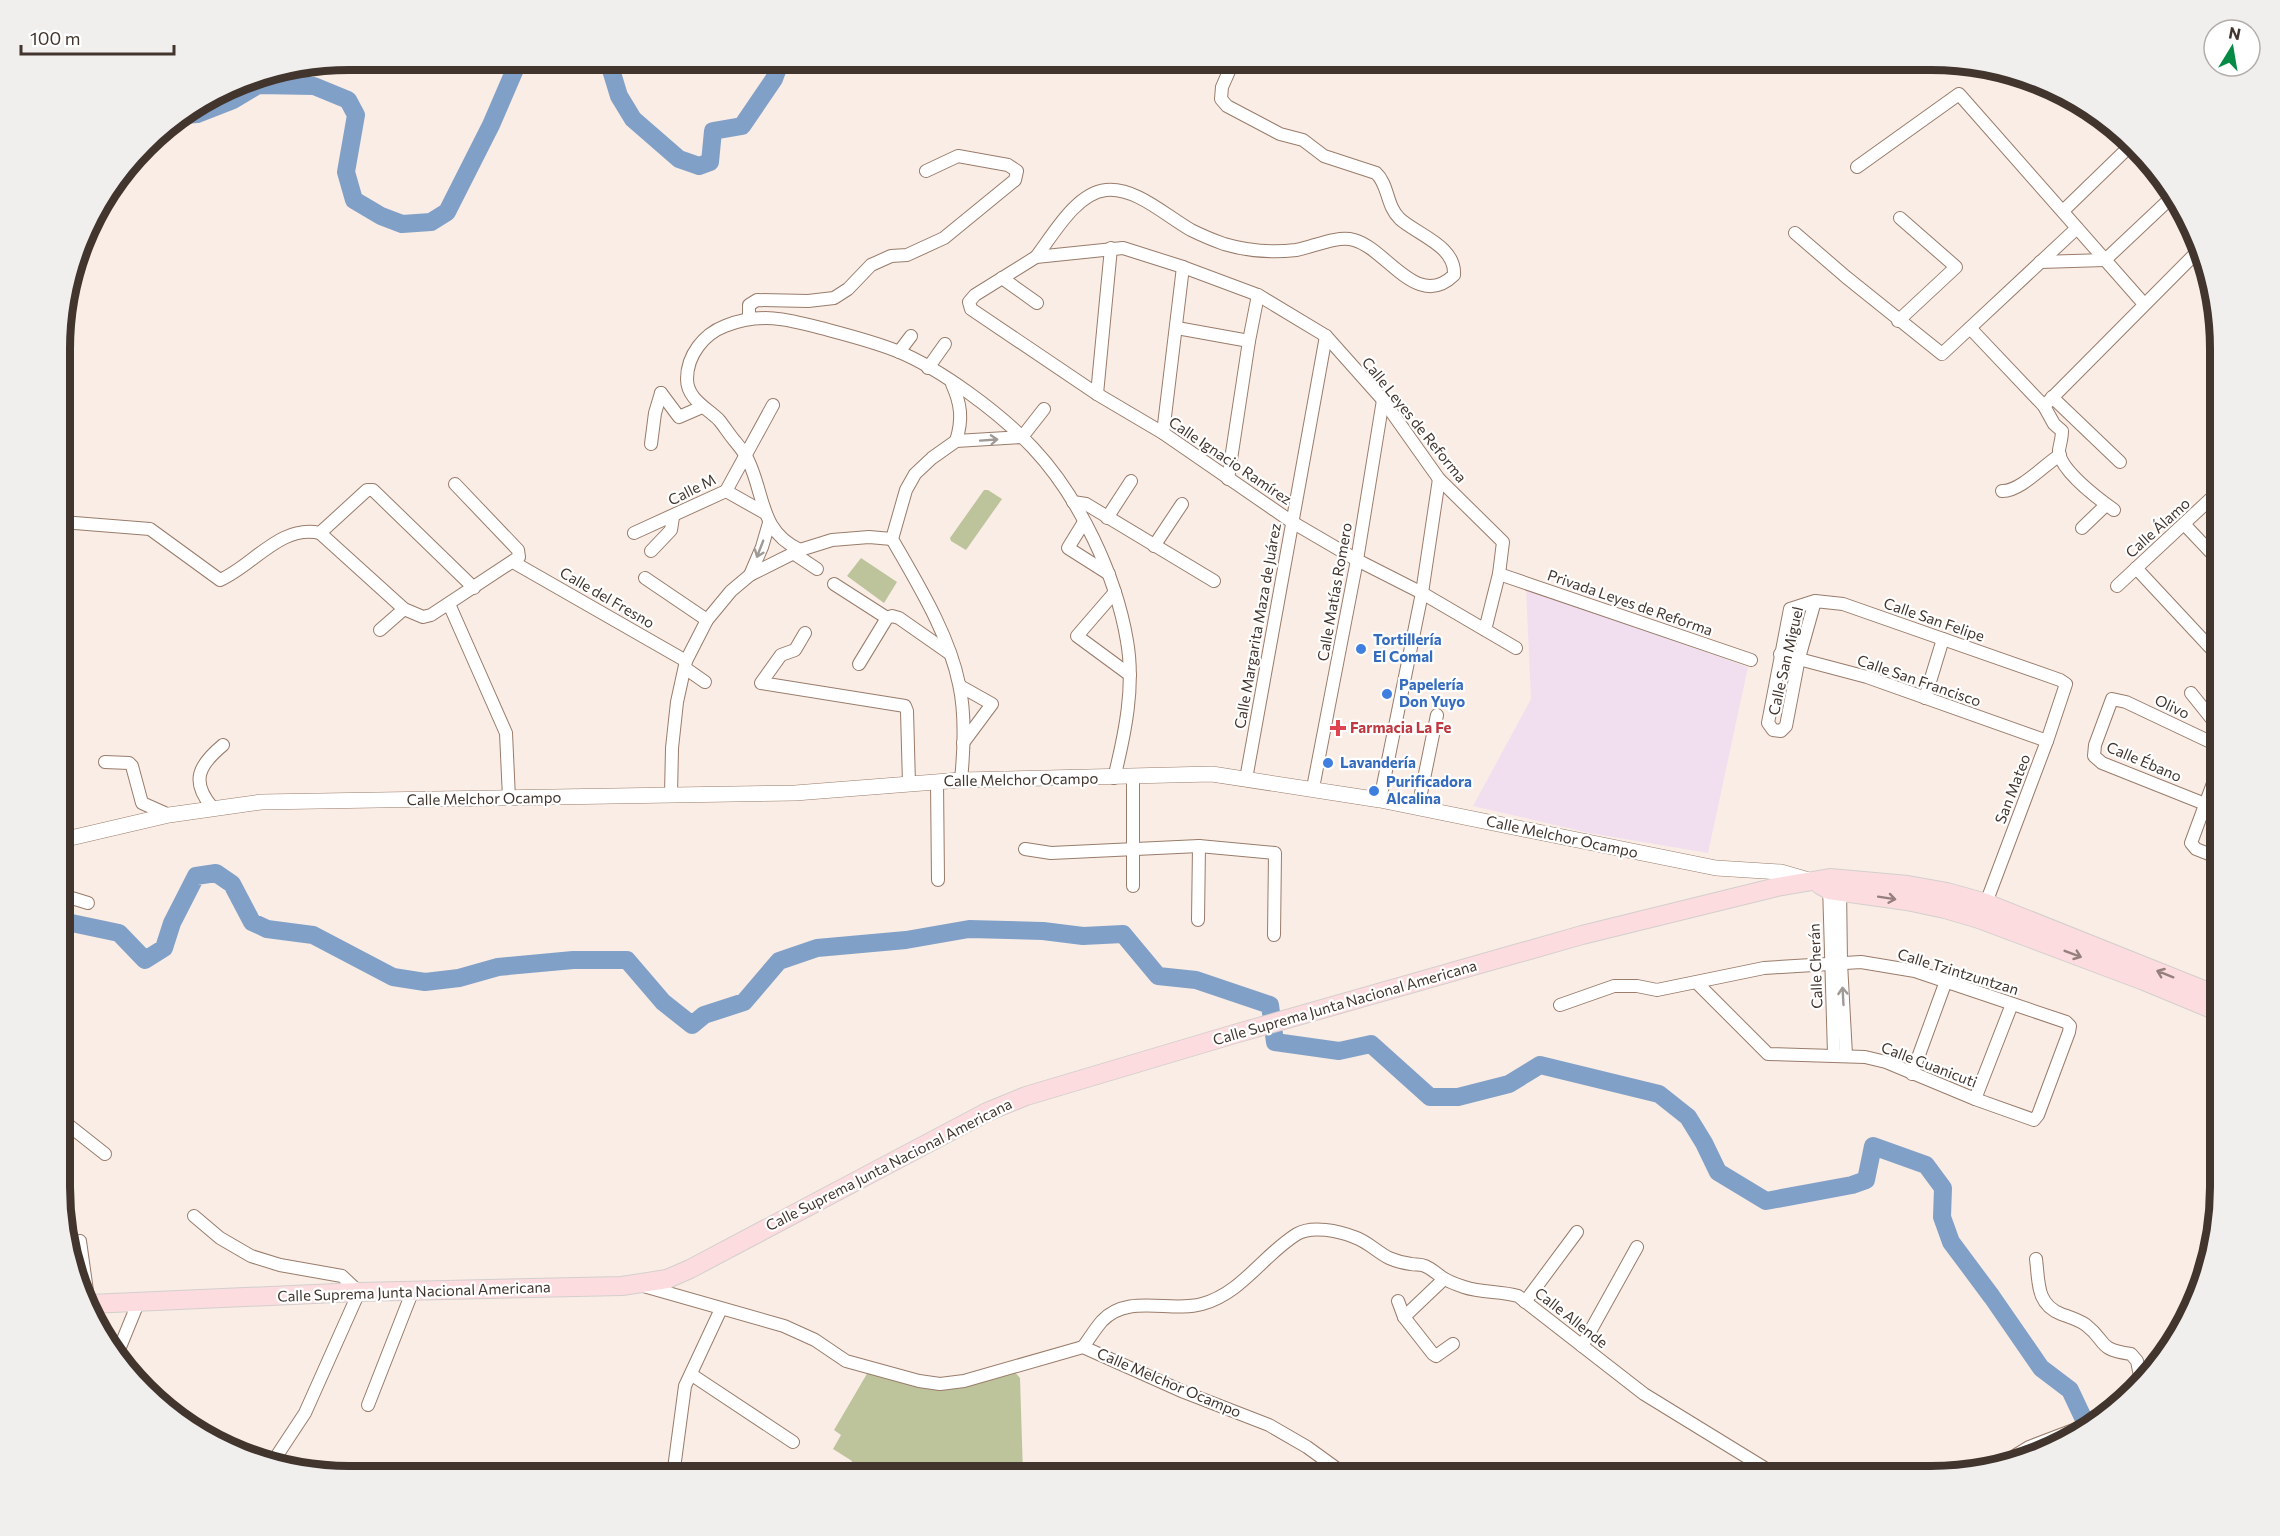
<svg xmlns="http://www.w3.org/2000/svg" width="2280" height="1536" font-family="Commissioner,sans-serif">
  <style>
    .education { fill: #f1dff0 }
    .green { fill: #bdc49c }
    .lines { fill: none; stroke-linecap: round; stroke-linejoin: round }
    .river { stroke: #81a0c7; stroke-width: 18 }
    .minor-casing { stroke: #997c6b; stroke-width: 14 }
    .tertiary-casing { stroke: #997c6b; stroke-width: 16 }
    .primary-casing { stroke: #d2cfcd; stroke-width: 20 }
    .minor { stroke: #fff; stroke-width: 12 }
    .tertiary { stroke: #fff; stroke-width: 15 }
    .primary { stroke: #fddce0; stroke-width: 18 }
    .oneway { stroke: #a09a96 }
    .oneway2 { stroke: #96807e }
    .shop-dot { fill: #3f7fe0; stroke: #fff; stroke-width: 2 }
    .health-dot { fill: #e0444e; stroke: #fff; stroke-width: 2 }
    .labels { text-anchor: middle; stroke-width: 4.5; stroke-linejoin: round; paint-order: stroke }
    .street-label { font-size: 15px; fill: #42352e; stroke: #fff }
    .shop-label { font-size: 15px; font-weight: bold; fill: #366cbe; stroke: #fff; text-anchor: start }
    .health-label { font-size: 15px; font-weight: bold; fill: #be3a42; stroke: #fff; text-anchor: start }
    .rim { fill: none; stroke: #42352e; stroke-width: 8 }
  </style>
  <rect width="100%" height="100%" fill="#faede5"/>
  <path class="education" d="M1526,589L1748,667L1708,853L1589,833L1473,806L1531,699Z"/>
  <g class="green">
    <path d="M984,490H988L1002,499L966,550L951,541L950,538Z"/>
    <path d="M861,558L897,582L884,603L847,576Z"/>
    <path d="M1014,1371L1020,1378L1023,1474H1074L1073,1476H848L852,1461L833,1449L841,1435L834,1430L868,1372L916,1386Z"/>
  </g>
  <g class="lines">
    <g class="river">
      <path d="M608,60L619,96L633,119L679,159L699,166L710,162L713,131L742,126L774,79L781,60"/>
      <path d="M185,115L197,114L233,100L258,85L314,86L348,100L356,115L346,172L354,200L381,216L402,224L431,222L447,212L491,125L519,60"/>
      <path d="M62,921L119,933L145,960L164,948L172,923L196,876L216,873L232,884L252,922L267,929L313,935L393,977L425,982L459,978L498,967L573,960H627L663,1002L692,1025L704,1015L744,1002L779,961L817,948L906,940L969,929L1043,931L1083,936L1123,934L1158,976L1196,980L1270,1005L1275,1042L1339,1051L1371,1044L1430,1097H1458L1509,1084L1540,1065L1659,1094L1688,1117L1704,1143L1718,1172L1766,1201L1852,1185L1866,1180L1873,1146L1926,1165L1943,1188L1942,1217L1951,1242L1992,1297L2041,1368L2070,1390L2087,1426"/>
    </g>
    <defs>
      <g id="minor">
        <path d="M1857,167L1959,94L2144,304"/>
        <path d="M2063,211L2128,148"/>
        <path d="M1795,233L1846,277L1942,354L2077,228"/>
        <path d="M1036,257C1053,235 1076,193 1106,190C1136,187 1166,216 1191,230C1201,235 1213,240 1224,244C1248,251 1272,253 1296,250C1313,247 1337,235 1354,240C1387,249 1417,311 1454,275C1456,246 1418,235 1400,219C1386,206 1389,185 1376,173L1324,156L1303,140L1280,134L1227,106L1221,99L1222,87L1234,60"/>
        <path d="M2040,262L2105,260L2173,196"/>
        <path d="M1002,278L1037,303"/>
        <path d="M749,319V305L757,300L808,301L834,298L848,289L871,265L891,256L907,255L944,238L1015,180L1017,171L1008,165L958,156L926,171"/>
        <path d="M1898,321L1956,267L1900,218"/>
        <path d="M1177,328L1249,341"/>
        <path d="M1970,328L2044,406L2054,424L2062,431C2062,438 2060,444 2059,450C2058,469 2100,500 2114,510"/>
        <path d="M899,352L911,336"/>
        <path d="M928,368L945,344"/>
        <path d="M952,384C961,404 963,419 956,441"/>
        <path d="M661,393L679,417L702,407"/>
        <path d="M1097,394L1111,248"/>
        <path d="M2052,397L2120,462"/>
        <path d="M2044,406L2196,253"/>
        <path d="M1163,433L1183,267"/>
        <path d="M1022,437L1044,409"/>
        <path d="M651,444L655,413L661,393"/>
        <path d="M1228,479L1249,341L1258,295"/>
        <path d="M726,491L765,513"/>
        <path d="M2002,491C2020,492 2045,464 2060,455"/>
        <path d="M1073,502L1086,504L1214,581"/>
        <path d="M1107,518L1131,481"/>
        <path d="M62,522L150,529L220,580C253,566 280,524 320,533L367,490H373L474,588"/>
        <path d="M1084,522L1068,548L1109,574"/>
        <path d="M2184,524L2219,561"/>
        <path d="M2082,528L2106,505"/>
        <path d="M320,533L404,609L423,617L431,615L519,557L518,550L455,484"/>
        <path d="M634,533L726,491L773,405"/>
        <path d="M1154,546L1182,504"/>
        <path d="M800,550C759,531 765,495 748,460C745,453 739,446 734,440C729,434 724,426 719,420C707,408 687,399 687,379C687,355 704,334 725,326C760,312 787,319 821,328C847,335 872,341 897,351C941,369 1000,413 1033,448C1079,497 1116,575 1127,641C1135,686 1125,734 1114,778"/>
        <path d="M651,551L671,530L673,517"/>
        <path d="M793,553L817,569"/>
        <path d="M513,562L686,661"/>
        <path d="M2136,568L2219,657"/>
        <path d="M1499,574L1751,660"/>
        <path d="M750,575L762,547L769,523"/>
        <path d="M645,578L707,620"/>
        <path d="M834,584L887,618"/>
        <path d="M2117,586L2219,491"/>
        <path d="M1115,592L1077,636L1130,675"/>
        <path d="M1815,601L1799,658L1786,726L1781,731L1773,730L1768,723L1790,609L1815,601L1843,604L2060,680L2066,684L2047,741L1986,903"/>
        <path d="M449,604L506,733L509,798"/>
        <path d="M380,630L404,609"/>
        <path d="M1485,630L1499,574L1503,542L1439,479L1383,400L1326,336L1258,295L1183,267L1123,248L1036,257L975,295L969,302L971,309L1097,394L1163,433L1292,522L1357,560L1422,593L1516,648"/>
        <path d="M805,633L795,650L781,655L761,683L905,706L907,711L909,784"/>
        <path d="M1780,654L1867,677L2047,741"/>
        <path d="M859,664L887,618L892,616L899,618L949,653"/>
        <path d="M685,668L705,682"/>
        <path d="M2217,678L2219,677"/>
        <path d="M960,686L992,704L963,743"/>
        <path d="M2191,693L2219,728"/>
        <path d="M1925,698L1943,639"/>
        <path d="M105,762L129,763L132,766L142,803L169,815"/>
        <path d="M2219,767L2191,843L2196,849L2219,858"/>
        <path d="M1246,779L1326,336"/>
        <path d="M961,780C964,750 966,715 959,684C949,634 917,583 892,539L906,490L915,474L932,458L956,441L1022,437"/>
        <path d="M937,782L938,880"/>
        <path d="M1313,788L1357,560L1383,400"/>
        <path d="M671,795L672,748L677,702L686,661L707,620L731,591L750,575L800,550L832,540L869,537L892,539"/>
        <path d="M1380,800L1422,593L1439,479"/>
        <path d="M2205,804L2102,763L2094,756L2095,745L2112,699L2126,702L2219,746"/>
        <path d="M212,807C190,781 199,765 223,745"/>
        <path d="M1418,808L1437,715"/>
        <path d="M1025,849L1051,853L1199,846L1275,853L1274,935"/>
        <path d="M1829,885L1834,1054"/>
        <path d="M1840,885L1841,963L1846,1055"/>
        <path d="M1133,886V777"/>
        <path d="M62,895L88,903"/>
        <path d="M1198,920L1199,846"/>
        <path d="M1560,1005L1614,986H1637L1657,990L1764,968L1861,962L1915,971L2066,1022L2070,1026L2069,1032L2038,1115L2034,1120L1975,1099L1886,1062L1865,1057L1768,1054L1696,982"/>
        <path d="M1912,1074L1946,981"/>
        <path d="M1975,1099L2012,1004"/>
        <path d="M62,1120L105,1154"/>
        <path d="M194,1216L220,1238L251,1256L280,1265L342,1276L359,1292L305,1413L272,1463"/>
        <path d="M80,1241L88,1298"/>
        <path d="M2036,1259C2039,1282 2036,1304 2061,1314C2069,1317 2079,1320 2086,1325C2108,1342 2096,1349 2131,1354L2137,1361L2140,1376"/>
        <path d="M640,1285L784,1326L815,1340L846,1361L919,1381L940,1384L964,1381L1083,1347L1184,1392L1269,1425L1307,1447L1347,1476"/>
        <path d="M1398,1301L1404,1317L1433,1354L1436,1356L1453,1344"/>
        <path d="M1525,1302L1577,1232"/>
        <path d="M1404,1317L1444,1279"/>
        <path d="M1582,1346L1637,1247"/>
        <path d="M1083,1347C1089,1339 1095,1329 1102,1321C1128,1293 1170,1313 1202,1304C1242,1293 1263,1255 1297,1234C1312,1225 1339,1231 1354,1237C1367,1241 1377,1252 1389,1258C1396,1261 1404,1263 1411,1264C1416,1265 1420,1264 1425,1266C1432,1269 1437,1274 1443,1278C1449,1282 1458,1285 1464,1287C1482,1293 1500,1291 1518,1296L1644,1394L1776,1475"/>
        <path d="M118,1352L138,1303"/>
        <path d="M692,1375L793,1442"/>
        <path d="M368,1405L413,1290"/>
        <path d="M2016,1455L2029,1447L2089,1424"/>
        <path d="M673,1476L685,1386L721,1309"/>
      </g>
      <path id="tertiary" d="M62,840L169,815L261,802L795,793L961,780L1212,774L1380,800L1716,868L1781,872L1812,881"/>
      <g id="primary">
        <path d="M1820,885L1829,890L1907,901L1945,909L1979,919L2144,981L2219,1012"/>
        <path d="M90,1304L359,1292L622,1286L667,1279L690,1269L987,1112L1026,1096L1231,1035L1582,935L1777,887L1830,878L1908,885L1947,892L1986,903L2219,996"/>
      </g>
    </defs>
    <use href="#minor" class="minor-casing"/>
    <use href="#tertiary" class="tertiary-casing"/>
    <use href="#primary" class="primary-casing"/>
    <use href="#minor" class="minor"/>
    <use href="#tertiary" class="tertiary"/>
    <use href="#primary" class="primary"/>
  </g>
  <defs><path id="oneway-shaft" d="M-6 0H5M1.5-3L5.5 0L1.5 3" fill="none" stroke-width="1.6" stroke-linecap="round" stroke-linejoin="round" transform="scale(1.5)"/></defs>
  <g class="oneway">
    <use href="#oneway-shaft" transform="translate(989 440) rotate(-4)"/>
    <use href="#oneway-shaft" transform="translate(760 549) rotate(111)"/>
    <use href="#oneway-shaft" transform="translate(1843 996) rotate(-93)"/>
  </g>
  <g class="oneway2">
    <use href="#oneway-shaft" transform="translate(1887 898) rotate(9)"/>
    <use href="#oneway-shaft" transform="translate(2073 954) rotate(21)"/>
    <use href="#oneway-shaft" transform="translate(2165 974) rotate(-158)"/>
  </g>
  <g class="shop-dot">
    <circle cx="1361" cy="649" r="6"/>
    <circle cx="1387" cy="694" r="6"/>
    <circle cx="1328" cy="763" r="6"/>
    <circle cx="1374" cy="791" r="6"/>
  </g>
  <path class="health-dot" d="M1335 719h6v6h6v6h-6v6h-6v-6h-6v-6h6z"/>
  <g class="labels">
    <g class="street-label">
      <text transform="translate(1414 420) rotate(51)" y="5">Calle Leyes de Reforma</text>
      <text transform="translate(1230 461) rotate(34)" y="5">Calle Ignacio Ramírez</text>
      <text transform="translate(692 490) rotate(-27)" y="5">Calle M</text>
      <text transform="translate(2158 528) rotate(-42)" y="5">Calle Álamo</text>
      <text transform="translate(1335 592) rotate(-80)" y="5">Calle Matías Romero</text>
      <text transform="translate(607 598) rotate(30)" y="5">Calle del Fresno</text>
      <text transform="translate(1630 603) rotate(19)" y="5">Privada Leyes de Reforma</text>
      <text transform="translate(1934 620) rotate(19)" y="5">Calle San Felipe</text>
      <text transform="translate(1258 626) rotate(-80)" y="5">Calle Margarita Maza de Juárez</text>
      <text transform="translate(1786 661) rotate(-77)" y="5">Calle San Miguel</text>
      <text transform="translate(1919 681) rotate(19)" y="5">Calle San Francisco</text>
      <text transform="translate(2172 707) rotate(25)" y="5">Olivo</text>
      <text transform="translate(2144 762) rotate(23)" y="5">Calle Ébano</text>
      <text transform="translate(1021 780) rotate(-1)" y="5">Calle Melchor Ocampo</text>
      <text transform="translate(2013 789) rotate(-69)" y="5">San Mateo</text>
      <text transform="translate(484 799) rotate(-1)" y="5">Calle Melchor Ocampo</text>
      <text transform="translate(1562 837) rotate(12)" y="5">Calle Melchor Ocampo</text>
      <text transform="translate(1816 966) rotate(-92)" y="5">Calle Cherán</text>
      <text transform="translate(1958 972) rotate(17)" y="5">Calle Tzintzuntzan</text>
      <text transform="translate(1345 1003) rotate(-16)" y="5">Calle Suprema Junta Nacional Americana</text>
      <text transform="translate(1929 1065) rotate(21)" y="5">Calle Cuanicuti</text>
      <text transform="translate(889 1165) rotate(-27)" y="5">Calle Suprema Junta Nacional Americana</text>
      <text transform="translate(414 1292) rotate(-2)" y="5">Calle Suprema Junta Nacional Americana</text>
      <text transform="translate(1571 1318) rotate(38)" y="5">Calle Allende</text>
      <text transform="translate(1169 1383) rotate(23)" y="5">Calle Melchor Ocampo</text>
    </g>
    <g class="shop-label">
      <text x="1373" y="645">Tortillería<tspan x="1373" dy="17">El Comal</tspan></text>
      <text x="1399" y="690">Papelería<tspan x="1399" dy="17">Don Yuyo</tspan></text>
      <text x="1340" y="768">Lavandería</text>
      <text x="1386" y="787">Purificadora<tspan x="1386" dy="17">Alcalina</tspan></text>
    </g>
    <g class="health-label">
      <text x="1350" y="733">Farmacia La Fe</text>
    </g>
  </g>
  <path d="M0 0H2280V1536H0ZM349 70H1931A279 279 0 0 1 2210 349V1187A279 279 0 0 1 1931 1466H349A279 279 0 0 1 70 1187V349A279 279 0 0 1 349 70Z" fill="#f0efee" fill-rule="evenodd"/>
  <path class="rim" d="M349 70H1931A279 279 0 0 1 2210 349V1187A279 279 0 0 1 1931 1466H349A279 279 0 0 1 70 1187V349A279 279 0 0 1 349 70Z"/>
  <g transform="translate(2232 48) rotate(11)"><circle r="28" fill="#ffffff" stroke="#b3aeab" stroke-width="1.5"/>
  <path d="M0-4.5L10 22L0 15L-10 22Z" fill="#058a46"/>
  <text y="-9" font-size="16" font-weight="bold" text-anchor="middle" fill="#42352e">N</text>
  </g>
  <path d="M21 45v9h153v-9" fill="none" stroke="#42352e" stroke-width="3"/>
  <text x="30" y="45" font-size="18" fill="#42352e" stroke="#ffffff" stroke-width="4.5" paint-order="stroke">100 m</text>
</svg>
